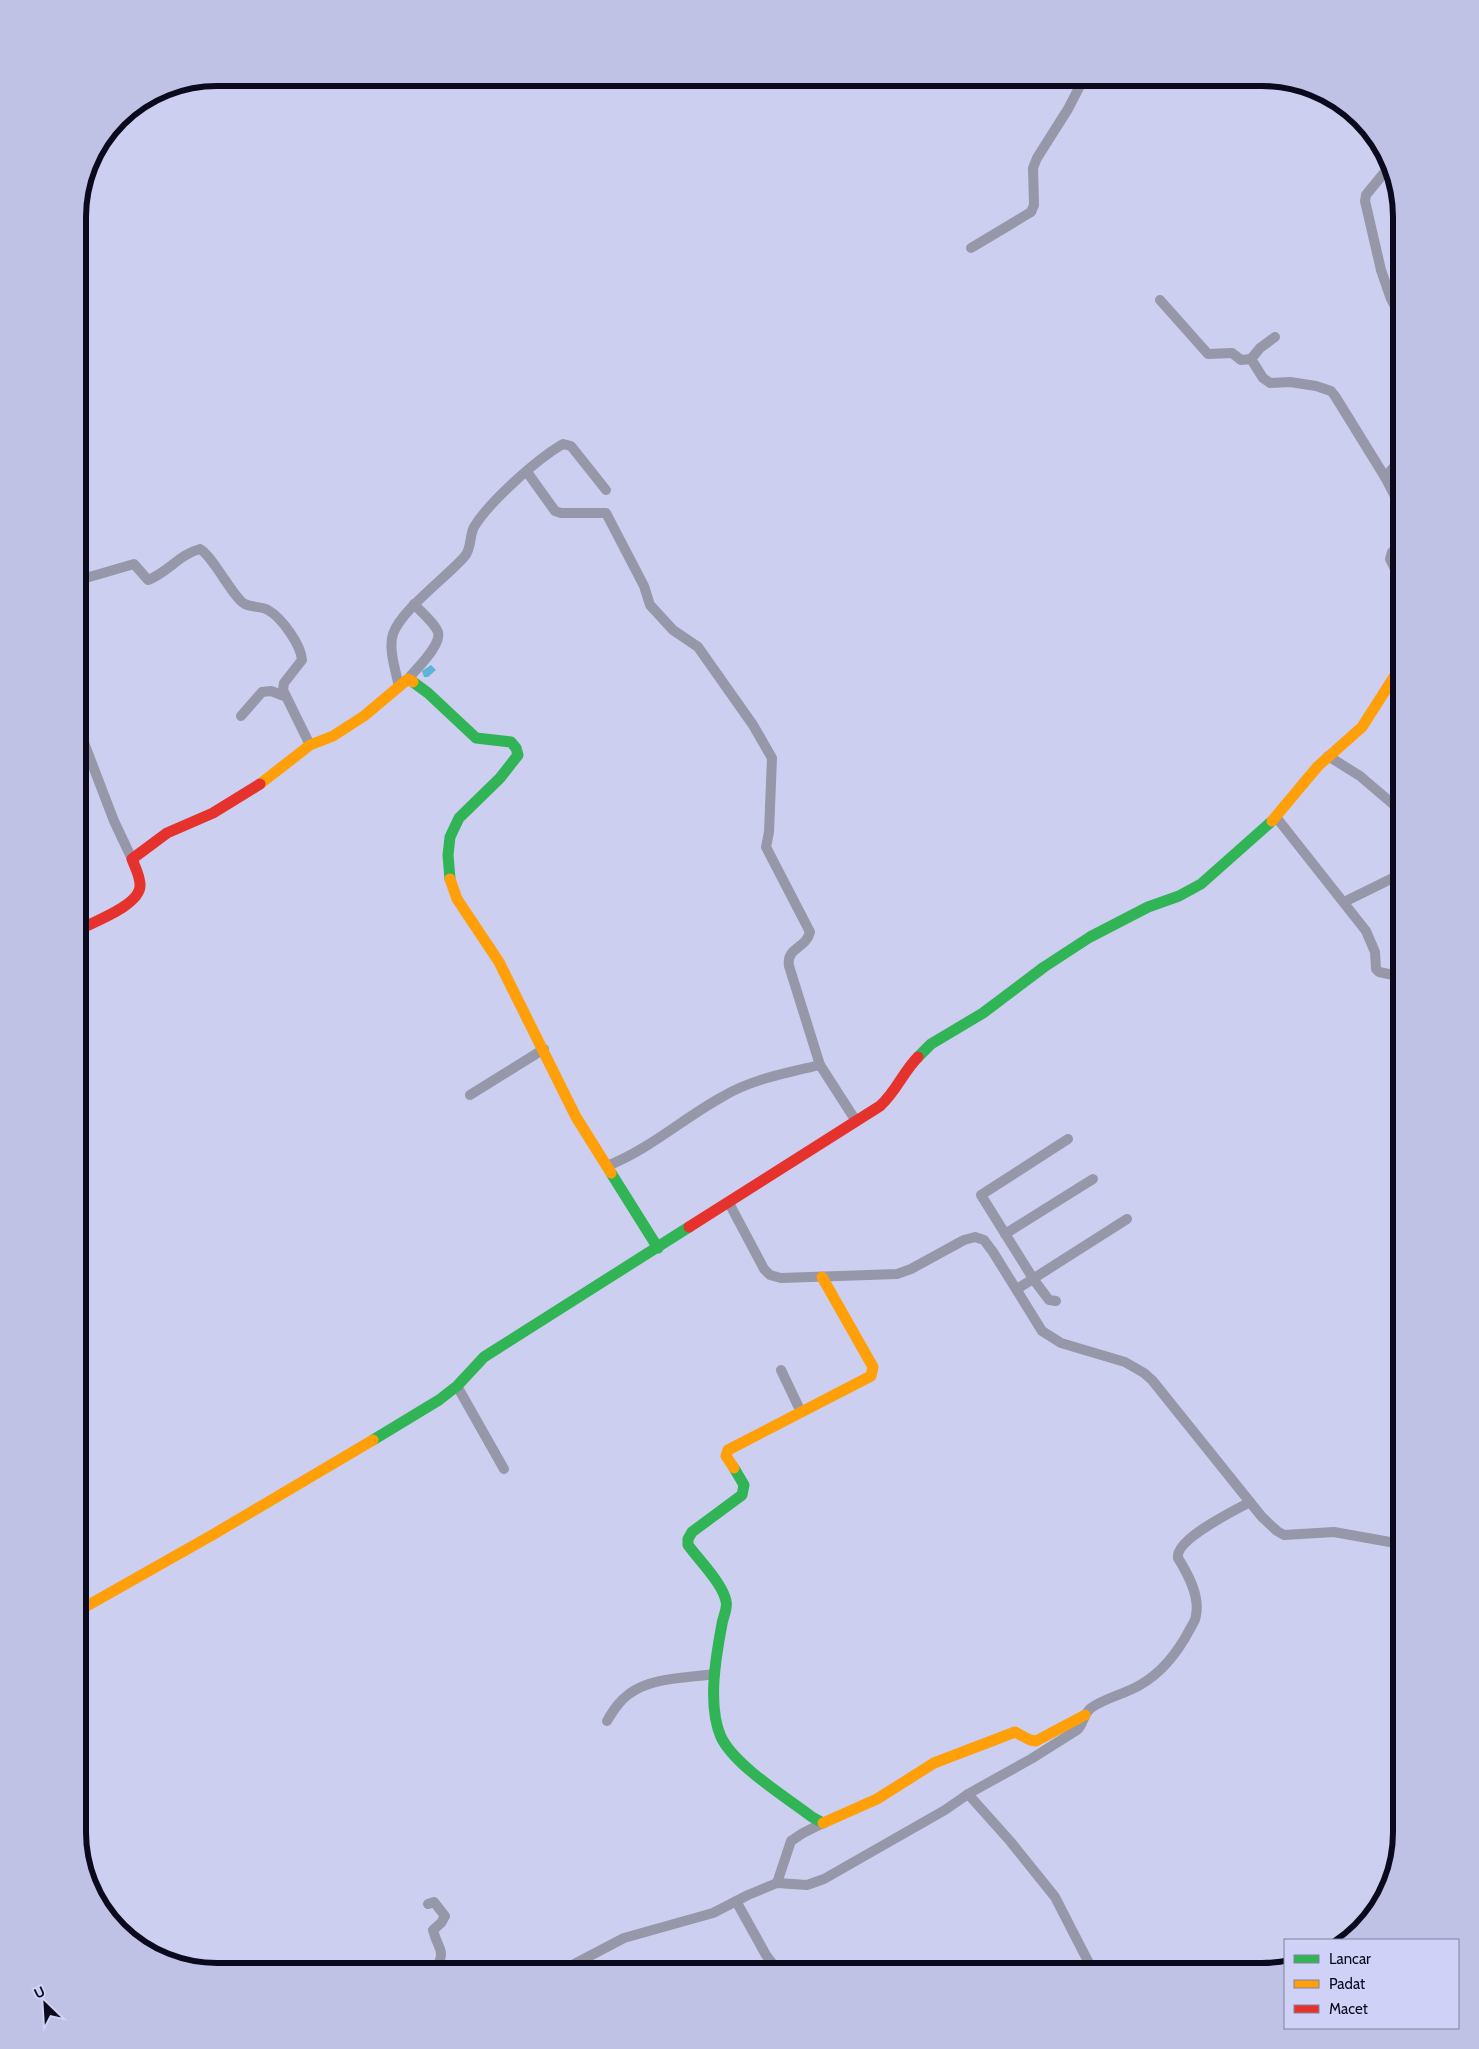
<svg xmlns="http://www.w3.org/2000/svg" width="1479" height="2049" font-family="Cabin,sans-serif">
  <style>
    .water { fill: #5eb4d6 }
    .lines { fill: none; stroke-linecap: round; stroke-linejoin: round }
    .street { stroke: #9697a8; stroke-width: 10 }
    .fast { stroke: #30b455; stroke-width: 11 }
    .slow { stroke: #ff9f0a; stroke-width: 11 }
    .jam { stroke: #e5322d; stroke-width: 11 }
    .rim { fill: none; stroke: #0a091d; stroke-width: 6 }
  </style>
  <rect width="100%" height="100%" fill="#cccfef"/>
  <path class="water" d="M431,665L436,670L428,677H424L422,671Z"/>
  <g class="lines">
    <g class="street">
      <path d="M1388,168L1366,195L1365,201L1381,270L1391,299L1401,318"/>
      <path d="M971,248L1031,212L1034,205L1033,168L1037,158L1068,109L1084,78"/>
      <path d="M1160,300L1208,354L1232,353L1241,360L1251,359"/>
      <path d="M1275,337L1260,348L1251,359L1263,378L1270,383L1290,382L1316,386L1331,391L1335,396L1385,477"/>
      <path d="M527,472L555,511L561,513H606L644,586L650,605L673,630L698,647L753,725L772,758L769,832L766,847L810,932C806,949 786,947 789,966L820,1065L856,1121"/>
      <path d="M1401,508L1385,477L1401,459"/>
      <path d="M78,577L79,580L134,564L148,580C167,573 180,554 200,549C212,556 228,588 240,600C247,609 259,605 268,610C282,618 301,645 302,660L284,683L283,690L310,745"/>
      <path d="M1401,581L1390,559L1392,552L1401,545"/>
      <path d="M408,679C416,669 442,645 438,632C434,622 421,612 414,604"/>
      <path d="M399,687C396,671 388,649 393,634C401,610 447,577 465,556C472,547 469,537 474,527C489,502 537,459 563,444L571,446L606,490"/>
      <path d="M241,716L262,692L271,691L284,696"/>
      <path d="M78,727L114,821L132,859"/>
      <path d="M1328,756L1360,776L1401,811"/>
      <path d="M1276,817L1366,931L1375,952L1376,969L1379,972L1393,975L1401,979"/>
      <path d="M1344,902L1401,874"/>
      <path d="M470,1095L544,1049"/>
      <path d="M607,1166C650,1149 682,1119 722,1097C752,1079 786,1073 820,1065"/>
      <path d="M729,1203L764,1269L770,1275L781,1278L897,1274L911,1269L964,1240L975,1237L984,1240L993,1252L1042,1331L1061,1343L1125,1362L1144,1373L1152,1380L1262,1517L1277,1531L1284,1535L1334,1532L1401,1544"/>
      <path d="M1005,1234L1093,1179"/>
      <path d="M1017,1289L1127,1219"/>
      <path d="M1056,1301L1049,1300L1034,1280L981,1195L1068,1139"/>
      <path d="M781,1370L801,1412"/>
      <path d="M457,1386L504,1469"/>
      <path d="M607,1721C613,1711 619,1701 629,1694C651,1677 688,1678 715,1674"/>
      <path d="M968,1794L1010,1841L1055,1897L1093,1971"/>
      <path d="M777,1883L791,1841L803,1833L823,1823"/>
      <path d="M736,1901L766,1955L778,1971"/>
      <path d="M428,1904L434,1902L445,1916L441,1923L433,1930C439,1953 446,1947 436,1971"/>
      <path d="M561,1971L624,1938L713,1913L748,1895L777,1883L807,1885L824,1879L945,1810L968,1794L1031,1759L1077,1730C1084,1724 1083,1714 1091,1708C1105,1698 1125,1694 1140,1685C1163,1672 1178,1652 1190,1629C1192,1625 1196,1620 1196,1615C1200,1596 1188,1574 1178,1558C1175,1539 1234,1511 1250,1502"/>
    </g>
    <g class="fast">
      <path d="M413,682L428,693L476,738L511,742L516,748L518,755L500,778L459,818L450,837L448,855L450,879"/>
      <path d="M918,1057L931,1044L983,1013L1044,967L1090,937L1148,907L1179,896L1201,884L1272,821"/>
      <path d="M611,1173L658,1248"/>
      <path d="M373,1440L439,1400L457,1386L484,1357L689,1227"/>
      <path d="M734,1468L744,1485L742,1495L692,1532L688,1539V1545C699,1560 723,1584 726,1601C728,1608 723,1617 722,1624C716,1656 707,1705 721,1737C735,1766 786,1797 812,1817L823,1823"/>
    </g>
    <g class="slow">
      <path d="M260,784L310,745L333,736L364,716L408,679L413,682"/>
      <path d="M1272,821L1318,766L1362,727L1401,666"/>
      <path d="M450,879L457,899L499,962L576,1117L611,1173"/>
      <path d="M734,1468L726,1456L728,1450L871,1376L873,1367L822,1277"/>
      <path d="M78,1611L214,1534L373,1440"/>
      <path d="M823,1823L877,1799L934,1763L1015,1732L1030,1740L1036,1741L1085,1715"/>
    </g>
    <g class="jam">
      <path d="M78,930C93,922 141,905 140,885C140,876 135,867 132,859L167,833L213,813L260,784"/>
      <path d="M689,1227L880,1106C896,1092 903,1072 918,1057"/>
    </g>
  </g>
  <path d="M0 0H1479V2049H0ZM217 86H1262A131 131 0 0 1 1393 217V1832A131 131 0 0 1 1262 1963H217A131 131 0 0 1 86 1832V217A131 131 0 0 1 217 86Z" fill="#bfc2e5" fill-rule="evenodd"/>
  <path class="rim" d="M217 86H1262A131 131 0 0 1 1393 217V1832A131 131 0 0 1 1262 1963H217A131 131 0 0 1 86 1832V217A131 131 0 0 1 217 86Z"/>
  <rect x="1284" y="1939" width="175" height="90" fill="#cfd2f6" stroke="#80829f"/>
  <rect x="1294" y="1955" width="25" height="8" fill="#30b455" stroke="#80829f"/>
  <text x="1329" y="1964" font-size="15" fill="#0a091d">Lancar</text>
  <rect x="1294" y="1980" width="25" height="8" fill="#ff9f0a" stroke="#80829f"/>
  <text x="1329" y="1989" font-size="15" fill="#0a091d">Padat</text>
  <rect x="1294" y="2005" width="25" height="8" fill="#e5322d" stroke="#80829f"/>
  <text x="1329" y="2014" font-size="15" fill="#0a091d">Macet</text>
  <g transform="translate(45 2004) rotate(335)" stroke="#cfd2f6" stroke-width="4" paint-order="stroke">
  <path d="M0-4L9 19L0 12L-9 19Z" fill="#0a091d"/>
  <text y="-8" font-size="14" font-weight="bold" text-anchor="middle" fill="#0a091d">U</text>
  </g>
</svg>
